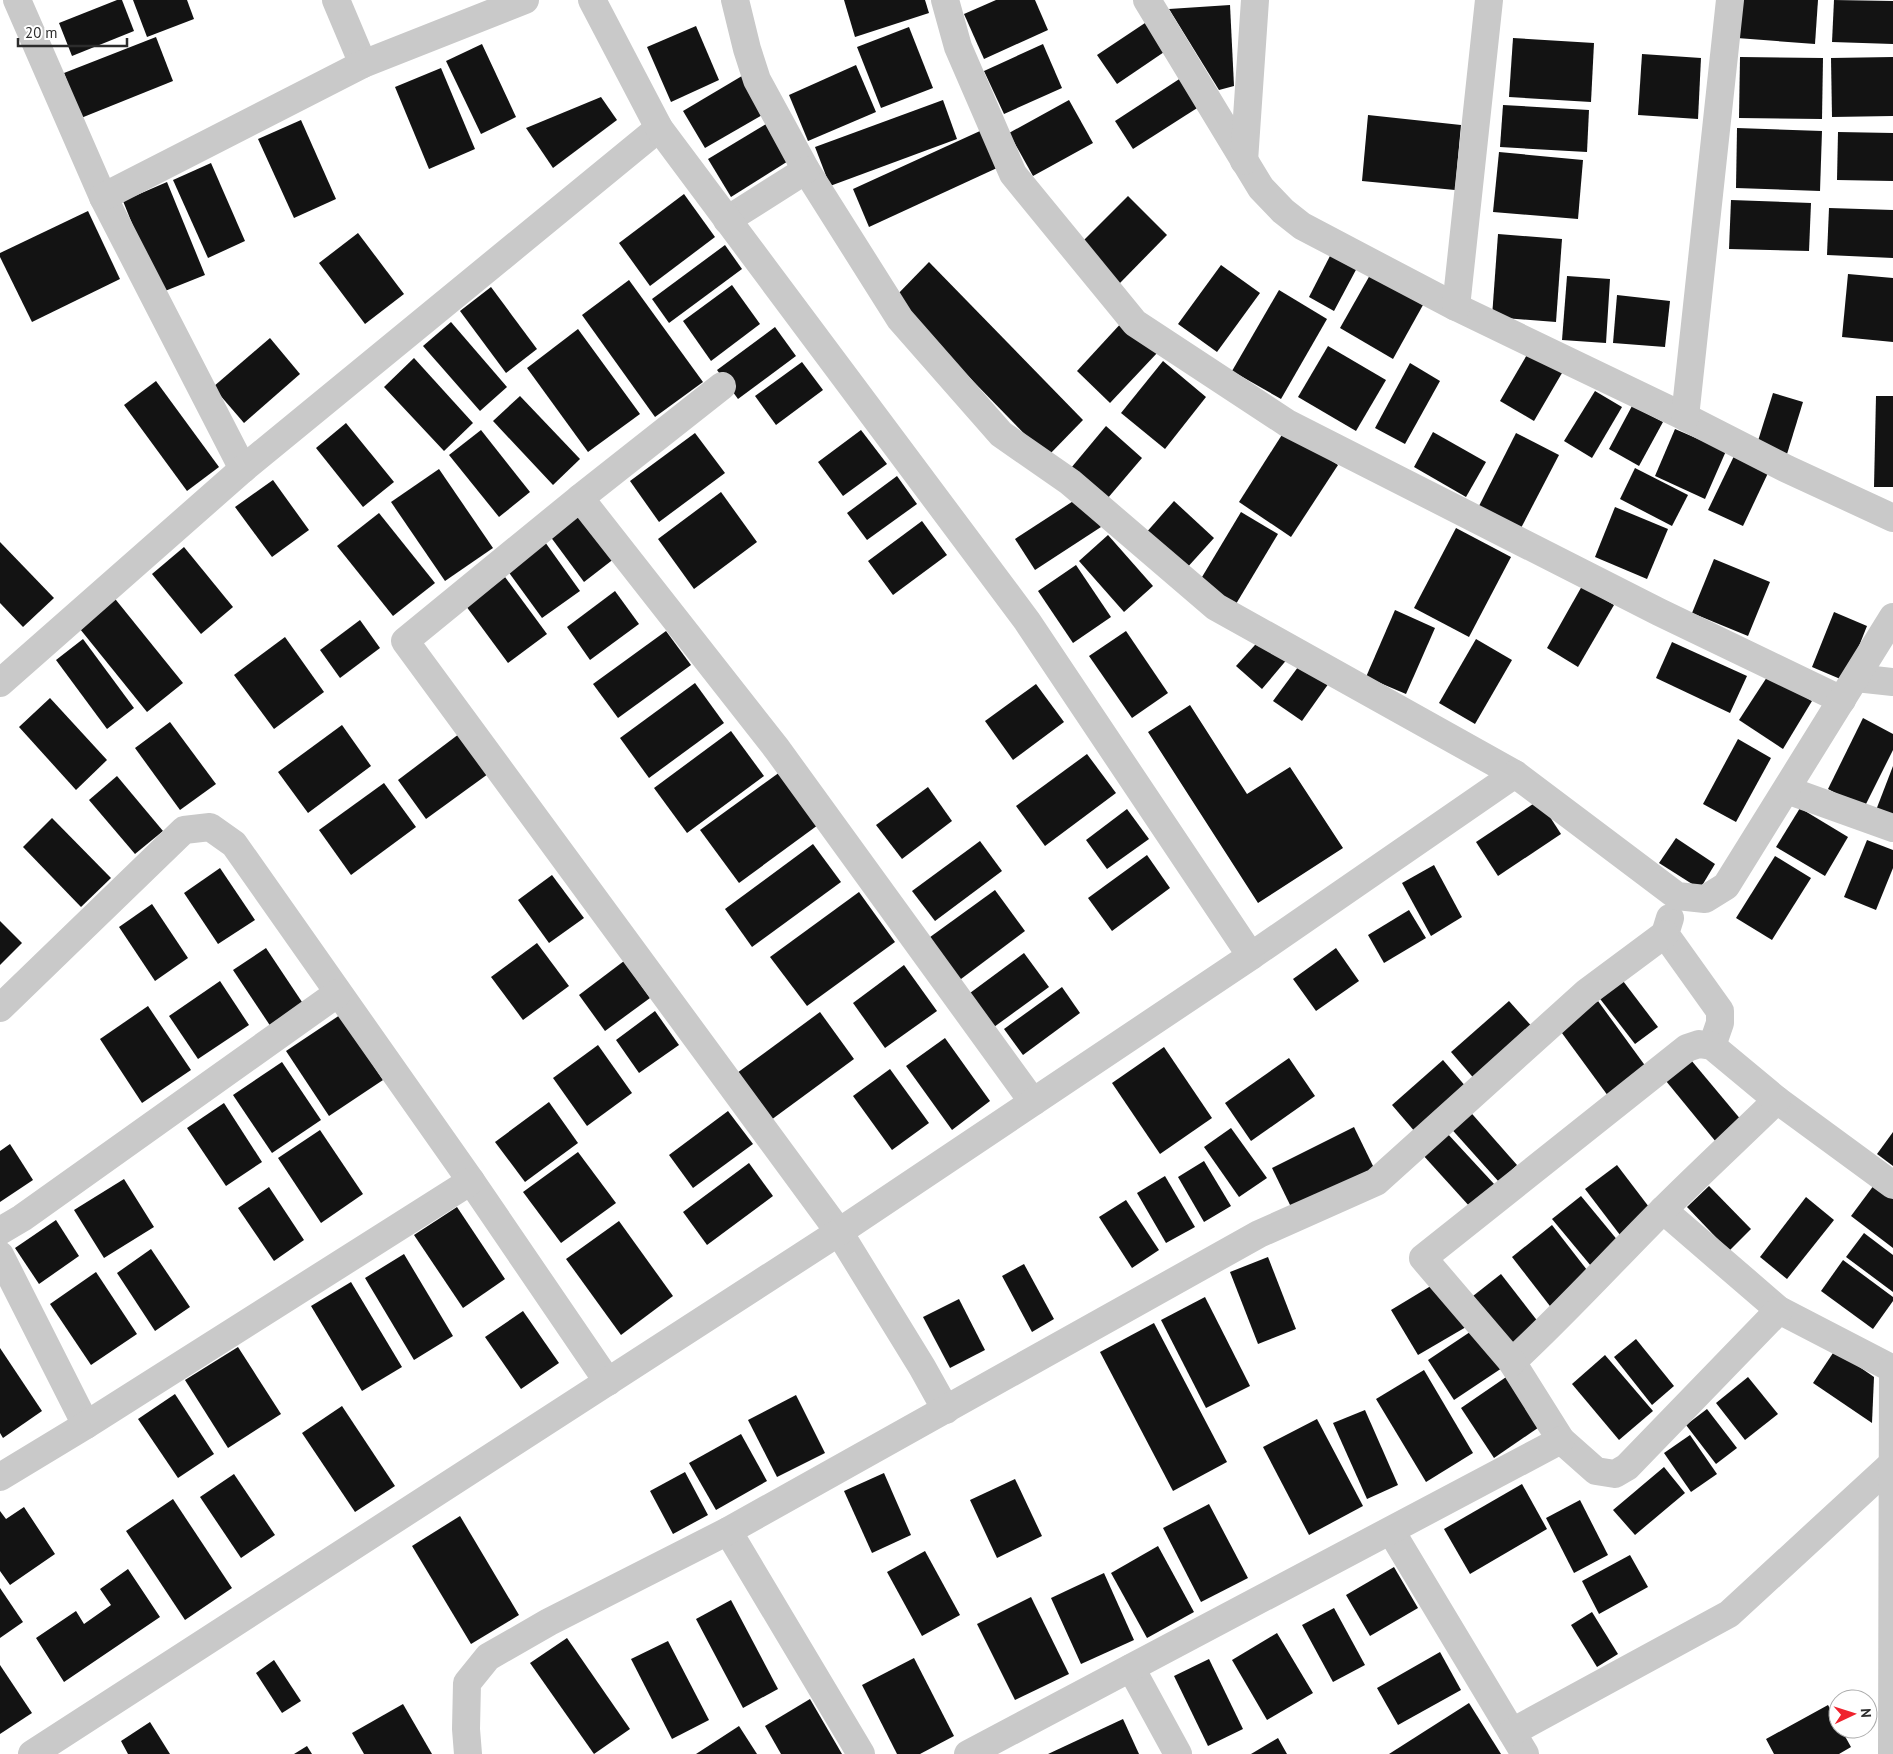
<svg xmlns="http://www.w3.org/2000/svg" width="1893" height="1754" font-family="'PT Sans',sans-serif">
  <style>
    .building { fill: #131313 }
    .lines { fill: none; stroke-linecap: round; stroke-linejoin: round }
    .minor { stroke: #c9c9c9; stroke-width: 28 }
  </style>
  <rect width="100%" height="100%" fill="#fff"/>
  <g class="building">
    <path d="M117,0H122L134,31L72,56L59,23Z"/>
    <path d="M133,0H187L194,19L147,37Z"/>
    <path d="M844,0H925L929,13L855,37Z"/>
    <path d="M996,0H1035L1048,30L984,59L964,14Z"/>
    <path d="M1740,0H1818L1815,44L1737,38Z"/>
    <path d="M1834,0L1893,1V44L1832,42Z"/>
    <path d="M1230,5L1234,86L1219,90L1169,9Z"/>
    <path d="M1151,19L1170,48L1117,84L1097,55Z"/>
    <path d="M696,26L719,80L671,102L647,47Z"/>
    <path d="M909,27L933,88L881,108L857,47Z"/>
    <path d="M156,37L173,81L81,118L64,73Z"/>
    <path d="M1513,38L1594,43L1591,102L1509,97Z"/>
    <path d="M482,44L516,117L481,134L446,61Z"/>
    <path d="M1043,44L1062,88L1004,114L984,71Z"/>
    <path d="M1642,54L1701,58L1698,119L1638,115Z"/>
    <path d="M1740,57L1823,58L1822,119L1739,118Z"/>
    <path d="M1893,57V116L1832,117L1831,58Z"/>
    <path d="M856,65L876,112L808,141L789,95Z"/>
    <path d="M441,68L475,149L429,169L395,87Z"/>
    <path d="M747,73L769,111L705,148L683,111Z"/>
    <path d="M1187,74L1205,103L1133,149L1115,121Z"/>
    <path d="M601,97L617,120L553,168L526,128Z"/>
    <path d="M943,100L957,139L830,186L815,147Z"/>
    <path d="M1069,100L1093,143L1033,176L1009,133Z"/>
    <path d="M1503,105L1589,110L1587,152L1500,147Z"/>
    <path d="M1368,115L1461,125L1455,190L1362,181Z"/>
    <path d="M301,120L336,199L294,218L258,139Z"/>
    <path d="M771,121L793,158L731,197L708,159Z"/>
    <path d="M1737,128L1822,131L1820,191L1736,188Z"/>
    <path d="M980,131L997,168L869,227L853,189Z"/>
    <path d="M1838,132L1893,133V181L1837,180Z"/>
    <path d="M1499,152L1583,160L1578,219L1493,212Z"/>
    <path d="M211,163L245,241L208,258L173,180Z"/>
    <path d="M167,182L205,275L160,293L123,201Z"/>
    <path d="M684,194L715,237L650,286L619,243Z"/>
    <path d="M1128,196L1167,235L1119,284L1079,245Z"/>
    <path d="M1731,200L1811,203L1809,251L1729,249Z"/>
    <path d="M1829,208L1893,210V258L1827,255Z"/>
    <path d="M88,211L120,279L32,322L0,257V253Z"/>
    <path d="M358,233L404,294L365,324L319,263Z"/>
    <path d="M1498,234L1562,239L1556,322L1492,317Z"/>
    <path d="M725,245L742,269L669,323L652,299Z"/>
    <path d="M1332,252L1358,266L1334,311L1309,297Z"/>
    <path d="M929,262L1083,420L1047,457L893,299Z"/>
    <path d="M1221,265L1260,293L1217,352L1178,324Z"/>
    <path d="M1848,274L1893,278V342L1842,337Z"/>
    <path d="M1370,275L1423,305L1393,359L1340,328Z"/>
    <path d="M1567,276L1610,279L1606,343L1562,340Z"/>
    <path d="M629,280L703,382L655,417L582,315Z"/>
    <path d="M732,285L760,324L711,361L683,321Z"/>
    <path d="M491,287L537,349L506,373L460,311Z"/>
    <path d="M1279,290L1327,319L1281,399L1232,371Z"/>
    <path d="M1617,295L1670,301L1665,347L1613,343Z"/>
    <path d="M1124,320L1158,352L1110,403L1077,371Z"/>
    <path d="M451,322L507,387L480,411L423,346Z"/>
    <path d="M775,327L796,356L738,399L717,370Z"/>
    <path d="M578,329L640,414L588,452L527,368Z"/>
    <path d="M270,338L300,374L244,423L213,387Z"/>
    <path d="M1328,346L1386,380L1356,431L1298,397Z"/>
    <path d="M1528,353L1562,373L1534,421L1500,401Z"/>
    <path d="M414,358L473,423L444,451L384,387Z"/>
    <path d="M1163,361L1206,397L1165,449L1121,413Z"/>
    <path d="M802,362L823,390L776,425L755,396Z"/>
    <path d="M1410,363L1440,381L1405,444L1375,428Z"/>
    <path d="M156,381L219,467L187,491L124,405Z"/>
    <path d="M1595,391L1622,407L1592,458L1564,441Z"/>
    <path d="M1773,393L1803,402L1787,454L1757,444Z"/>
    <path d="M520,396L580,459L553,485L493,421Z"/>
    <path d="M1876,396H1893V487H1874Z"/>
    <path d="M1632,406L1663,422L1639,466L1609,449Z"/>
    <path d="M346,423L394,482L363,507L316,448Z"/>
    <path d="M1106,426L1142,458L1107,499L1071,468Z"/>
    <path d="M1675,429L1726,451L1705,499L1655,476Z"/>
    <path d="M481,430L530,492L499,517L449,455Z"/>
    <path d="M861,430L887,464L843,496L818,462Z"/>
    <path d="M1285,430L1338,465L1291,537L1239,502Z"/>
    <path d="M1433,432L1486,462L1466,497L1414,467Z"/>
    <path d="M695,433L725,473L659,522L630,481Z"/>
    <path d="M1516,433L1559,455L1521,528L1479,506Z"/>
    <path d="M1735,454L1769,471L1743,526L1708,510Z"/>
    <path d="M1635,468L1688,495L1672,526L1620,499Z"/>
    <path d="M439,469L493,548L445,581L391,502Z"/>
    <path d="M897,476L917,504L867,540L847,513Z"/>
    <path d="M273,480L309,530L272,557L235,507Z"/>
    <path d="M721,492L757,542L694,589L658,539Z"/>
    <path d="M1081,496L1101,527L1035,570L1015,539Z"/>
    <path d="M1174,501L1214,538L1185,570L1145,534Z"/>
    <path d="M1615,507L1668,529L1647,579L1595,557Z"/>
    <path d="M1241,512L1278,534L1236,604L1199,582Z"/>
    <path d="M379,513L435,583L393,616L337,546Z"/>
    <path d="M582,513L615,558L584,582L550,536Z"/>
    <path d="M922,521L947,555L893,595L868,561Z"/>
    <path d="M1456,528L1511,557L1469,637L1414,608Z"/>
    <path d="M1108,535L1153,586L1124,612L1079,561Z"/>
    <path d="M0,542L54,598L23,627L0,603Z"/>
    <path d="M545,542L580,591L542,618L507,570Z"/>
    <path d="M184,547L233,607L201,634L152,574Z"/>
    <path d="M1714,559L1770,582L1748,636L1692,613Z"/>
    <path d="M1076,565L1111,617L1073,643L1038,591Z"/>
    <path d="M505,577L547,634L508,663L466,606Z"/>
    <path d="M1582,586L1614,605L1578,667L1547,648Z"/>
    <path d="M615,591L639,624L590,660L567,627Z"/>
    <path d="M112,595L183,683L147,712L76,624Z"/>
    <path d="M1395,610L1435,628L1406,694L1366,677Z"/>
    <path d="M1834,612L1867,626L1845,681L1812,667Z"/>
    <path d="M360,620L380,648L340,678L320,650Z"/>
    <path d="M666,631L691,665L618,718L593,684Z"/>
    <path d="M1126,631L1168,693L1132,718L1089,656Z"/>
    <path d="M1264,635L1289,657L1262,689L1236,666Z"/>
    <path d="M285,637L324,692L274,729L234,675Z"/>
    <path d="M83,639L134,708L107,729L56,660Z"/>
    <path d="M1476,639L1512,660L1475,724L1439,703Z"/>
    <path d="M1672,642L1747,676L1730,713L1656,678Z"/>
    <path d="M1301,663L1329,683L1302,721L1273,701Z"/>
    <path d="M1769,674L1812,701L1783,749L1739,720Z"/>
    <path d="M695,683L724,723L649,778L620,738Z"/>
    <path d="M1036,684L1064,722L1013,760L985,721Z"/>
    <path d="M50,698L107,760L76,790L19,727Z"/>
    <path d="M1190,705L1247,794L1290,767L1343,848L1258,903L1148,732Z"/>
    <path d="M1863,718L1893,734V750L1864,808L1828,789Z"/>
    <path d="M170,722L216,784L180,810L135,748Z"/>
    <path d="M342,725L371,766L308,813L278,772Z"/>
    <path d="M731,731L764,776L687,833L654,788Z"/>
    <path d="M459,734L488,774L426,819L398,780Z"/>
    <path d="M1738,739L1771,758L1736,822L1703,804Z"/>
    <path d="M1087,754L1116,793L1045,846L1016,806Z"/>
    <path d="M1893,766V825L1873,818Z"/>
    <path d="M780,772L818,825L739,883L700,830Z"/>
    <path d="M117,776L163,831L135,854L89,800Z"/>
    <path d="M384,783L416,827L351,875L319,830Z"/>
    <path d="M928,787L952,821L902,859L876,825Z"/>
    <path d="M1539,800L1561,834L1498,876L1476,842Z"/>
    <path d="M1800,808L1848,837L1825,876L1776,847Z"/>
    <path d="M1127,809L1149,839L1107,869L1086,840Z"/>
    <path d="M52,818L111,878L81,907L23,847Z"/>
    <path d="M1676,838L1715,864L1700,889L1659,863Z"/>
    <path d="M1867,840L1893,850V868L1876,910L1844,897Z"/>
    <path d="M980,841L1002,871L935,921L912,891Z"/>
    <path d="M813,844L841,882L752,947L725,909Z"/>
    <path d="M1147,855L1170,888L1112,931L1088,898Z"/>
    <path d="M1775,856L1811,878L1772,940L1736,918Z"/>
    <path d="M1434,865L1462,917L1431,936L1402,883Z"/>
    <path d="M220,868L255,920L218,944L184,893Z"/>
    <path d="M552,875L584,918L549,943L518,900Z"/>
    <path d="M995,890L1025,931L957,982L926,940Z"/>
    <path d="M859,892L895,942L807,1006L770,957Z"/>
    <path d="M152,904L188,958L155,981L119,927Z"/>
    <path d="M1409,910L1426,938L1384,963L1368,935Z"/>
    <path d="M0,921L22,943L0,965Z"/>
    <path d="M537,943L569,986L523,1020L491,977Z"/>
    <path d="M266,948L304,1005L271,1027L233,970Z"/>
    <path d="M1336,948L1359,981L1316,1011L1293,979Z"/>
    <path d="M1024,953L1049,987L994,1027L970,993Z"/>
    <path d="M624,961L650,998L605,1031L579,995Z"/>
    <path d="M904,965L937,1011L885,1048L853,1003Z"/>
    <path d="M1617,973L1658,1027L1635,1044L1594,991Z"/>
    <path d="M220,981L249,1025L198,1059L169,1016Z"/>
    <path d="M1062,987L1080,1013L1023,1055L1004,1029Z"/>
    <path d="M1509,1001L1535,1030L1477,1082L1451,1052Z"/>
    <path d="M1598,1001L1649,1071L1611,1100L1559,1029Z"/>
    <path d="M148,1006L191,1070L142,1103L100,1039Z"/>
    <path d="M655,1011L679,1045L639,1073L616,1040Z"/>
    <path d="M820,1012L854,1059L771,1120L737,1073Z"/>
    <path d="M340,1015L383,1080L329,1116L286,1051Z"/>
    <path d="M945,1038L990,1101L952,1130L906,1066Z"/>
    <path d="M598,1045L632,1093L587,1126L553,1078Z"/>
    <path d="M1164,1047L1212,1118L1160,1154L1112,1083Z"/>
    <path d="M1289,1058L1315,1096L1251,1141L1225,1103Z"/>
    <path d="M1443,1060L1467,1088L1416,1133L1392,1105Z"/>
    <path d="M1691,1060L1742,1121L1716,1142L1666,1081Z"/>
    <path d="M282,1062L321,1120L272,1153L233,1095Z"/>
    <path d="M890,1069L929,1123L892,1150L853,1096Z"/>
    <path d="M549,1102L578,1143L525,1182L495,1142Z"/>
    <path d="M224,1103L262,1162L226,1186L187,1128Z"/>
    <path d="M1466,1107L1517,1165L1499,1182L1447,1124Z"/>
    <path d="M728,1111L753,1144L693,1188L669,1155Z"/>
    <path d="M1354,1127L1375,1170L1293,1211L1272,1168Z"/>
    <path d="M1231,1128L1267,1178L1239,1197L1204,1147Z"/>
    <path d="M320,1130L363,1194L321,1223L278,1158Z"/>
    <path d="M1446,1132L1495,1185L1471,1208L1422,1154Z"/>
    <path d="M1893,1132V1166L1877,1154Z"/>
    <path d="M10,1144L33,1180L0,1202V1151Z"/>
    <path d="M578,1152L616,1203L561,1243L523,1192Z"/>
    <path d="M1204,1161L1231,1206L1204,1222L1178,1177Z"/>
    <path d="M749,1163L773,1196L707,1245L683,1212Z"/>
    <path d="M1617,1165L1652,1211L1620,1235L1585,1189Z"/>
    <path d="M1165,1176L1195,1227L1166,1243L1137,1193Z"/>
    <path d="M124,1179L154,1227L104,1258L74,1210Z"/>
    <path d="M1877,1181L1893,1193V1248L1851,1216Z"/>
    <path d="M1709,1186L1751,1229L1729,1251L1687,1207Z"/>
    <path d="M269,1187L304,1240L274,1261L238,1208Z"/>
    <path d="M1581,1196L1619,1242L1591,1266L1552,1219Z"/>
    <path d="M1806,1197L1834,1220L1787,1279L1760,1257Z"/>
    <path d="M1126,1200L1159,1250L1132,1268L1099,1217Z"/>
    <path d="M457,1207L505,1279L463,1308L414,1235Z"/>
    <path d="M56,1220L79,1256L39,1284L15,1248Z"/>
    <path d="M619,1221L673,1296L621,1335L566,1259Z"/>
    <path d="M1552,1225L1594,1279L1553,1310L1512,1257Z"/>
    <path d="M1864,1233L1893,1255V1292L1846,1257Z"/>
    <path d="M151,1249L190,1307L155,1331L117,1273Z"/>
    <path d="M404,1254L453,1336L414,1360L365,1278Z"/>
    <path d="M1268,1257L1296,1329L1258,1344L1230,1272Z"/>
    <path d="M1843,1260L1893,1297V1301L1873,1329L1821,1291Z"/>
    <path d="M1024,1264L1054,1319L1032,1332L1002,1276Z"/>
    <path d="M96,1272L137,1334L91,1365L50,1304Z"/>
    <path d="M1501,1274L1539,1323L1510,1345L1473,1296Z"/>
    <path d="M1439,1281L1466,1327L1418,1355L1391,1310Z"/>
    <path d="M351,1282L402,1367L362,1391L311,1306Z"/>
    <path d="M1205,1297L1250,1386L1206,1408L1161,1320Z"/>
    <path d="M959,1299L985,1350L950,1368L923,1317Z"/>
    <path d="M523,1311L559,1363L521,1389L485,1337Z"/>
    <path d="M1154,1323L1227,1462L1173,1491L1100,1352Z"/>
    <path d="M1476,1328L1502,1368L1454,1400L1428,1360Z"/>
    <path d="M1636,1339L1674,1386L1652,1405L1614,1357Z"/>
    <path d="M238,1347L281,1414L228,1448L185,1380Z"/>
    <path d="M0,1348L42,1411L3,1438L0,1433Z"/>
    <path d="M1835,1350L1874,1377L1872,1423L1813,1383Z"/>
    <path d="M1605,1355L1653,1411L1619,1440L1572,1384Z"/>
    <path d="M1424,1370L1473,1453L1426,1482L1376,1399Z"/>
    <path d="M1512,1373L1545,1423L1494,1458L1461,1408Z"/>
    <path d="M1748,1377L1778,1414L1745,1440L1716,1403Z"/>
    <path d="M175,1394L214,1454L178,1478L138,1419Z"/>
    <path d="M796,1395L825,1453L777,1477L748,1420Z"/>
    <path d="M342,1406L395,1486L355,1512L302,1433Z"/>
    <path d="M1707,1409L1737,1448L1716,1464L1686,1425Z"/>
    <path d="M1365,1410L1398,1485L1367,1499L1333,1423Z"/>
    <path d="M1317,1419L1363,1506L1309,1535L1263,1447Z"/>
    <path d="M741,1434L767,1481L716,1510L689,1463Z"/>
    <path d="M1690,1435L1717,1474L1691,1492L1664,1453Z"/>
    <path d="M1664,1467L1685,1493L1635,1535L1613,1510Z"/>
    <path d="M685,1472L708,1515L673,1534L650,1491Z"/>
    <path d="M884,1473L911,1535L872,1553L844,1491Z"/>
    <path d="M234,1474L275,1535L241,1558L200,1497Z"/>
    <path d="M1015,1479L1042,1536L997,1558L970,1500Z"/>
    <path d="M1522,1484L1547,1529L1470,1574L1444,1529Z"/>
    <path d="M173,1499L232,1588L185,1620L126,1531Z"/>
    <path d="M1580,1500L1608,1555L1574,1573L1546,1518Z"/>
    <path d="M1209,1504L1248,1578L1201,1602L1163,1528Z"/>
    <path d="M24,1507L55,1554L10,1585L0,1571V1511L6,1519Z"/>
    <path d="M460,1516L519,1615L471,1644L412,1546Z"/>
    <path d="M1158,1546L1194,1612L1147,1638L1111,1573Z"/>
    <path d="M925,1551L960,1615L922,1636L887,1572Z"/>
    <path d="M1630,1555L1648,1587L1599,1614L1582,1581Z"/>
    <path d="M1394,1567L1418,1608L1370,1636L1346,1595Z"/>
    <path d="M128,1569L160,1617L64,1682L36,1638L76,1611L84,1624L111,1605L100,1589Z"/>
    <path d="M1104,1573L1134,1640L1081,1664L1051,1598Z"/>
    <path d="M0,1588L23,1622L0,1638Z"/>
    <path d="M1031,1597L1069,1674L1015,1700L977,1624Z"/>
    <path d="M731,1600L778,1689L743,1708L696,1619Z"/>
    <path d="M1334,1608L1365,1665L1333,1682L1302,1625Z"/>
    <path d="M1592,1612L1618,1654L1597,1667L1571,1625Z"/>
    <path d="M1277,1633L1313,1693L1267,1720L1232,1660Z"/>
    <path d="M567,1638L630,1729L594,1754L530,1663Z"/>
    <path d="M668,1641L709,1720L672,1739L631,1659Z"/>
    <path d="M1440,1652L1461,1690L1398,1725L1377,1688Z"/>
    <path d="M914,1658L954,1736L920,1754H897L862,1685Z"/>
    <path d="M1209,1659L1243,1729L1208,1746L1174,1676Z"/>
    <path d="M274,1660L301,1701L282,1713L256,1673Z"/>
    <path d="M0,1665L32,1713L0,1734Z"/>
    <path d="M810,1699L842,1754H781L765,1726Z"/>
    <path d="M1469,1703L1501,1754H1389Z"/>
    <path d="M403,1704L432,1754H364L352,1733Z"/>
    <path d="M1828,1705L1838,1723V1729H1841L1851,1747L1839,1754H1774L1766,1739Z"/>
    <path d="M1123,1719L1139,1754H1048Z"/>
    <path d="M150,1722L170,1754H128L121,1741Z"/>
    <path d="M739,1726L757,1754H696Z"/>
    <path d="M1278,1738L1287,1754H1251Z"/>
    <path d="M307,1746L312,1754H294Z"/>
  </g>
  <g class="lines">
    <g class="minor">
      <path d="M17,0L103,197L243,469"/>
      <path d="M336,0L363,64"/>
      <path d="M735,0L747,49L757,80L806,170L900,319L1001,434L1070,482L1216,607L1515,774"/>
      <path d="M945,0L958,47L1013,174L1135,323L1287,423L1659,612L1842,700"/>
      <path d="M1147,0L1261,188L1283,211L1302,226L1456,307L1685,417L1787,469L1893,518"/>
      <path d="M1244,161L1255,0"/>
      <path d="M103,197L363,64L525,0"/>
      <path d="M727,220L806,170"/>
      <path d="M1456,307L1489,0"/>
      <path d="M1685,417L1730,0"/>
      <path d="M580,498L722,386"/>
      <path d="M1856,678L1893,682"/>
      <path d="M0,683L243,469L659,128"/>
      <path d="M1787,790L1893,828"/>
      <path d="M1670,918L1665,934L1720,1011V1023L1712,1046"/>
      <path d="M1251,956L1515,774L1677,896L1705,899L1726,886L1893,617"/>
      <path d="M0,1008L184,830L210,827L234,844L471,1181L608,1382"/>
      <path d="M1663,1210L1779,1310L1893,1369"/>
      <path d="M0,1231L22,1218L338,993"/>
      <path d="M0,1255L86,1425"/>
      <path d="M1779,1310L1627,1467L1615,1474L1596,1471L1561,1440L1512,1362C1564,1314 1612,1261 1662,1211C1700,1173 1739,1137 1777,1100L1893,1185"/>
      <path d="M1512,1362L1423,1258L1687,1048L1699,1044L1712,1046L1777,1100"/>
      <path d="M946,1410L922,1367L839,1232L405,641L580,498L777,749L1033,1102"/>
      <path d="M0,1477L86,1425L471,1181"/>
      <path d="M728,1531L861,1754"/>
      <path d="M1391,1531L1525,1754"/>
      <path d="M1131,1668L1178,1754"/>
      <path d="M1512,1732L1729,1614L1892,1464"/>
      <path d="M32,1754L839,1232L1251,956L1027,621L659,128L592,0"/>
      <path d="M468,1754L466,1729L467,1683L488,1657L549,1622L728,1531L1259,1234L1376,1182L1587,992L1665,934"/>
      <path d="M968,1754L1561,1440"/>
      <path d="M1892,1754L1893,1368"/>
    </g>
  </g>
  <g transform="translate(1853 1714) rotate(86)"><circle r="24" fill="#ffffff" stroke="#ababab"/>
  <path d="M0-4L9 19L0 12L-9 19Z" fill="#ef222d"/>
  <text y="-8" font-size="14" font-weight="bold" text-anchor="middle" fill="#2c2c2c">N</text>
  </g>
  <path d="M18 38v8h109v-8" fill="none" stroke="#2c2c2c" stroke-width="2.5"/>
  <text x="25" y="38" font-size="15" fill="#2c2c2c" stroke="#ffffff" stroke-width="4" paint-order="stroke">20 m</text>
</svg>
